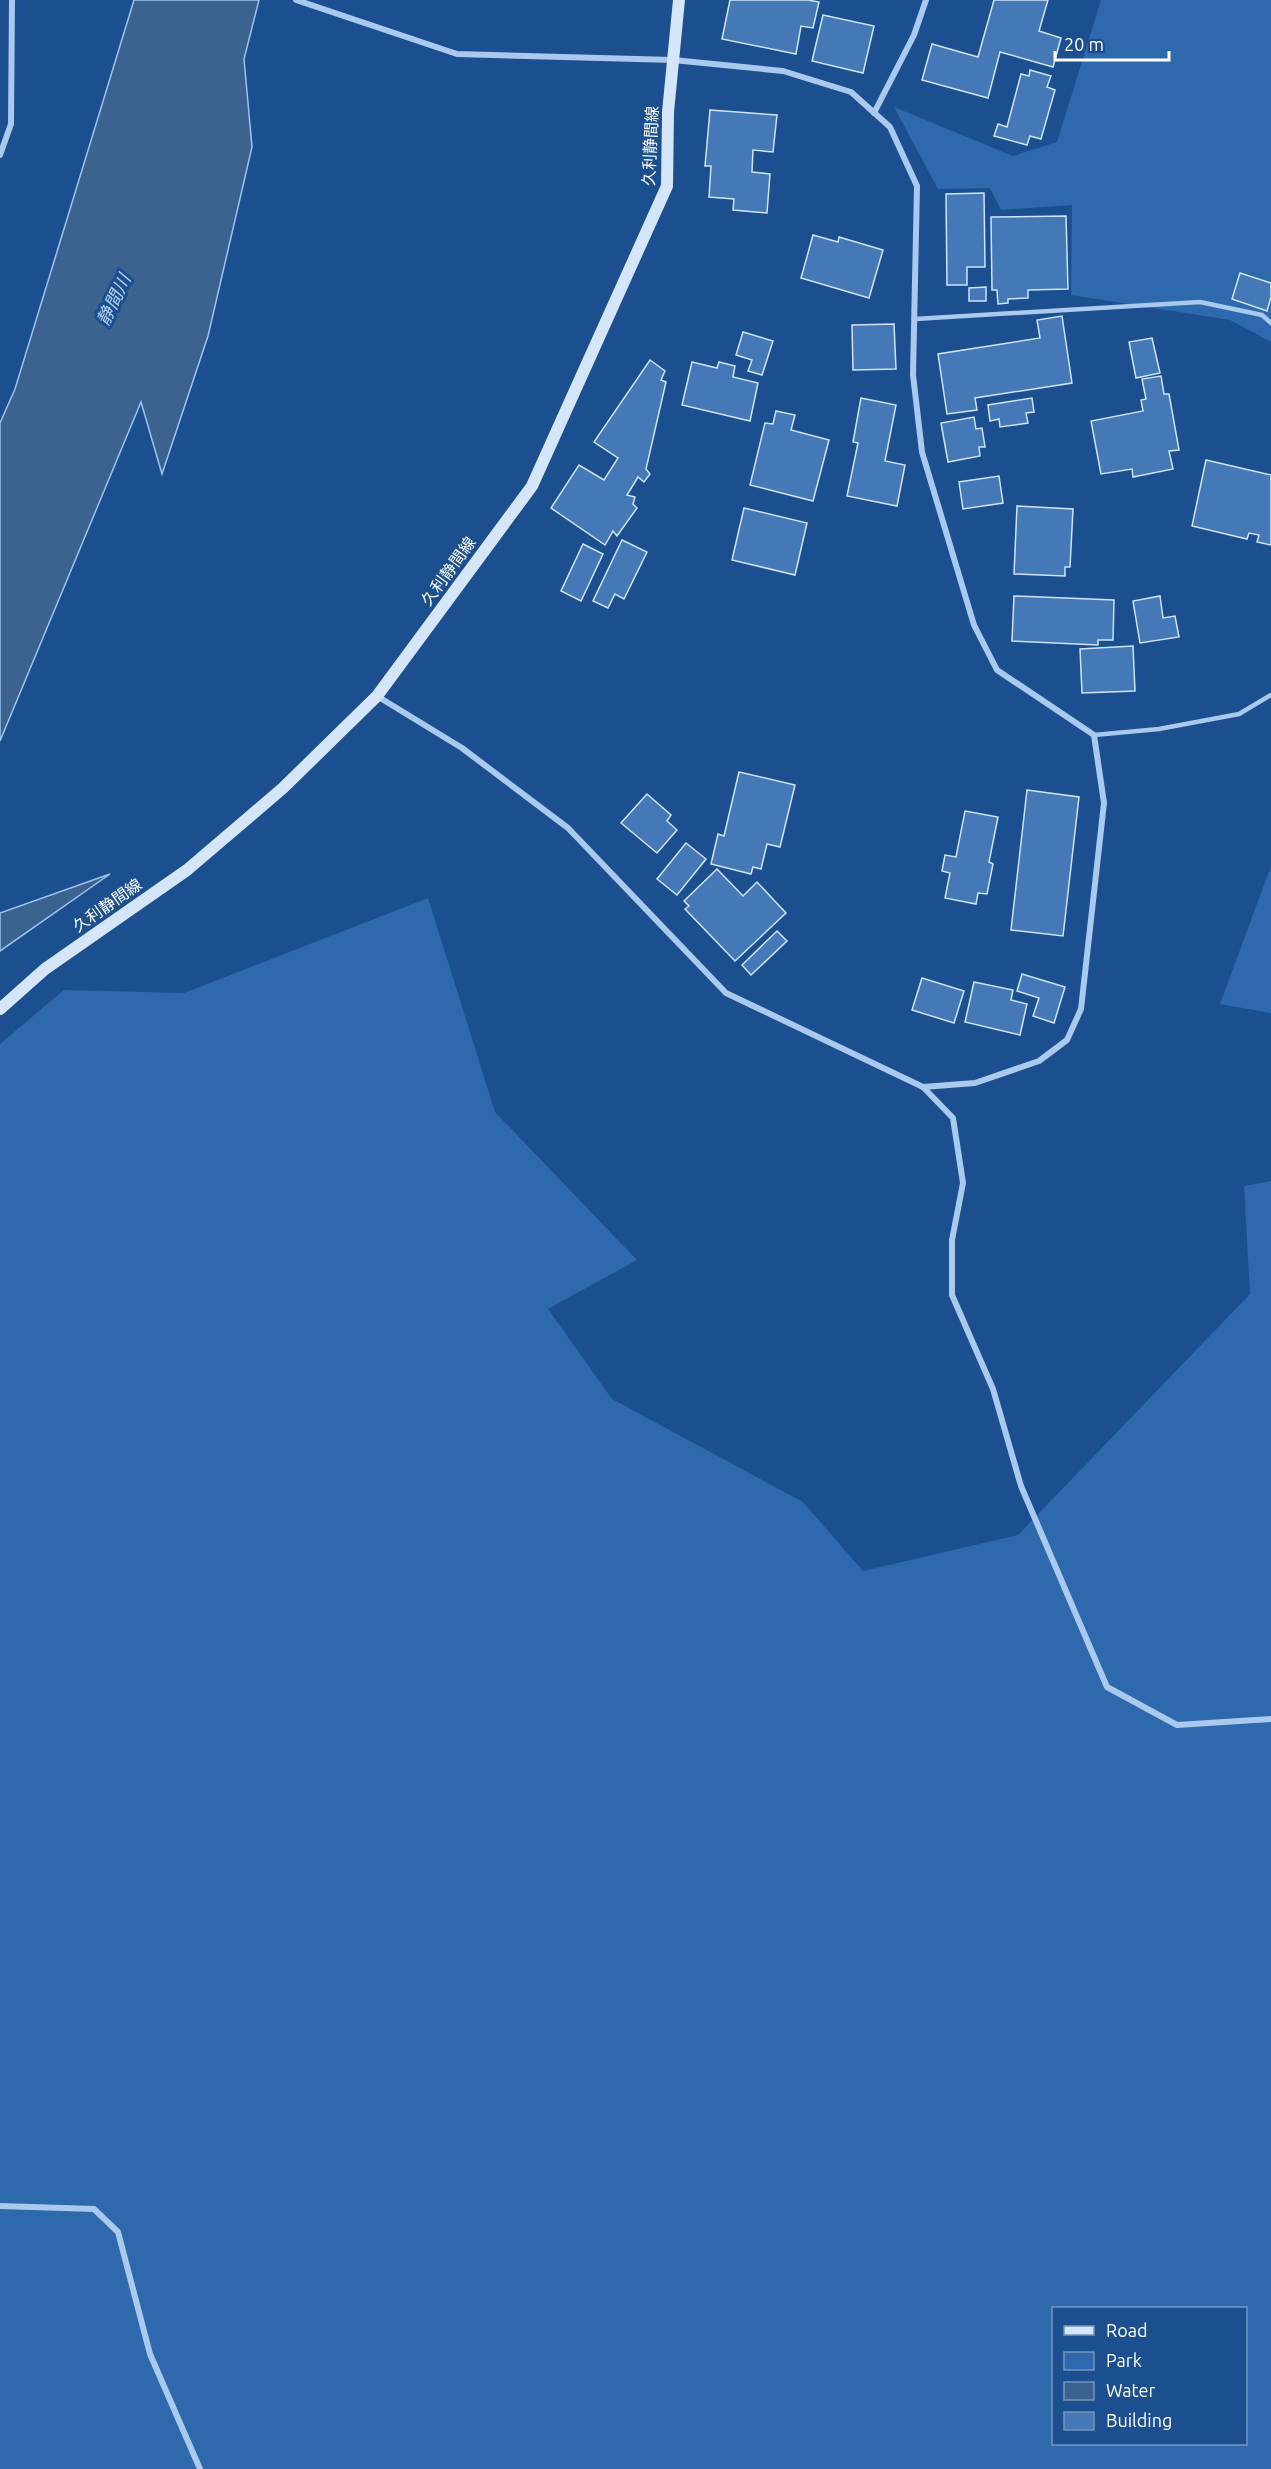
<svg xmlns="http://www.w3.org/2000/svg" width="1271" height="2469" font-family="Ubuntu,'Noto Sans JP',sans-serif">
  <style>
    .green { fill: #2e69ad; fill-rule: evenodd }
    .water { fill: #3c6290; stroke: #9cc4f0; stroke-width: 1.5 }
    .building { fill: #4478b7; stroke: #cfe3fa; stroke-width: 1.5 }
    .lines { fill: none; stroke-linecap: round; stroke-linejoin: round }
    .service { stroke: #a9c9ee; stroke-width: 4.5 }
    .minor { stroke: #a9c9ee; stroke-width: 6 }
    .secondary { stroke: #d6e6fa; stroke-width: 12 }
    .labels { text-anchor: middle; stroke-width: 6; stroke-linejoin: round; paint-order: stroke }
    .street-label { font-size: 16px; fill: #fff; stroke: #1b4f8f }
    .water-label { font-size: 18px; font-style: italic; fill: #b5d3f5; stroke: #1b4f8f }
  </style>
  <rect width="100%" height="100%" fill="#1b4f8f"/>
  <g class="green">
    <path d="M1101,0H1271V342L1230,320L1071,295L1072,205L1001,210L990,188L938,189L894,107L1013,156L1057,142Z"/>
    <path d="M1271,866V1013L1220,1004Z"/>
    <path d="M428,898L495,1112L637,1260L548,1309L612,1399L803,1502L863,1571L1018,1535L1250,1294L1244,1186L1271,1181V2469H0V1044L64,990L184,993ZM1054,2308H1246V2444H1054Z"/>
  </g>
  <g class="water">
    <path d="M134,0H259L244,59L252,147L208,336L162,474L141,402L0,741V423L15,389Z"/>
    <path d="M110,874L0,951V913Z"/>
  </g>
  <g class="building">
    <path d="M730,0H808L819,2L813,28L801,26L796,54L722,39Z"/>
    <path d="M994,0H1048L1039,31L1061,38L1053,67L1000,52L988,98L922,80L932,44L978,57Z"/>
    <path d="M823,15L874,26L863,73L812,61Z"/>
    <path d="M1030,70L1051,76L1047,87L1055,90L1041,139L1030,136L1027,145L994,136L998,124L1007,127L1021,74L1029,76Z"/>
    <path d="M710,110L777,115L773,152L753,150L752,172L770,174L767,213L733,210L734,199L709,197L711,166H705Z"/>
    <path d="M984,193L985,267H967V285H947L946,194Z"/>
    <path d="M1066,216L1068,289L1028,290V298L1008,299V303L998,304L997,290H992L991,217Z"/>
    <path d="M813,235L838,242L839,237L883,250L869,298L801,278Z"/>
    <path d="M1240,273L1271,283V297L1267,311L1232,299Z"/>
    <path d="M986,287V301H969V288Z"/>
    <path d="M1062,316L1072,383L975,398L977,410L947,414L938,354L1040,338L1037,320Z"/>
    <path d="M894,324L896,369L853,370L852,325Z"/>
    <path d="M743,332L773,341L762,375L748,371L752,360L736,355Z"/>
    <path d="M1152,338L1160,373L1136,378L1129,342Z"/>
    <path d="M650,360L665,371L661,380L666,382L646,469L650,474L644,482L638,477L627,495L635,497L633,504L637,508L617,536L613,531L605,545L551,508L579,465L604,480L618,458L594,442Z"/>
    <path d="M692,362L717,368L719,362L735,366L733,377L758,383L750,421L682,405Z"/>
    <path d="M1161,376L1164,394H1169L1179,450L1169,451L1173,469L1133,477L1132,469L1101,474L1091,421L1143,411L1141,400L1146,399L1142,379Z"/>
    <path d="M861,398L896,405L885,461L905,465L897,506L847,496L858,443L853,442Z"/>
    <path d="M1032,398L1034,412L1026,413L1028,423L1000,427L999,419L990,421L988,405Z"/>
    <path d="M776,411L795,415L791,430L829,440L813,501L750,485L765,423L773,424Z"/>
    <path d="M974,417L976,429L982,428L985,447H979L980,456L948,462L941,423Z"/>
    <path d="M1206,460L1271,475V545L1257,542L1259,535L1249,533L1247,539L1192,526Z"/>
    <path d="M999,476L1003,503L963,509L959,482Z"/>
    <path d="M1017,506L1073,509L1070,567H1065V576L1014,574Z"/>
    <path d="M744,508L807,523L795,575L732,560Z"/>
    <path d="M622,540L647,552L624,599L615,594L608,608L593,601Z"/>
    <path d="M583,544L603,554L581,601L561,591Z"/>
    <path d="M1014,596L1114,600L1113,640H1098V645L1012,641Z"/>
    <path d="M1160,596L1163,618L1175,616L1179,637L1140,643L1133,601Z"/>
    <path d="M1133,646L1135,691L1082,693L1080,649Z"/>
    <path d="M739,772L795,785L780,847L767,844L761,869L753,867L751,874L711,864L718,834L724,836Z"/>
    <path d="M1027,790L1079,797L1063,936L1011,930Z"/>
    <path d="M647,794L671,815L667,821L677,830L657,853L621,823Z"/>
    <path d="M965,811L998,817L989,862L993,864L987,894L978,893L976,904L945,898L950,873L942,871L945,855L956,857Z"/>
    <path d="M686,843L706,859L677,895L657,879Z"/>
    <path d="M717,869L743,896L757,882L786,913L735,961L685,909L689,906L684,901Z"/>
    <path d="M777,931L787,941L751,975L742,965Z"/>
    <path d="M1022,974L1065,987L1054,1023L1033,1016L1039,998L1017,991Z"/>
    <path d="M922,978L964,991L954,1023L912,1010Z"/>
    <path d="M974,982L1013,990L1011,1000L1027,1004L1020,1035L965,1022Z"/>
  </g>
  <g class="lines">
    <g class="service">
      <path d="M915,319L1200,302L1262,315L1271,323"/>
      <path d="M1094,735L1159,729L1239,714L1271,695"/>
    </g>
    <g class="minor">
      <path d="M296,0L457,54L673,60L783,71L851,92L890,127L917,186L913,375L922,452L974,625L997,670L1094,735L1104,803L1081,1009L1067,1040L1039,1061L975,1083L923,1087"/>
      <path d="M874,113L914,35L926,0"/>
      <path d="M0,155L11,124L12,0"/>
      <path d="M377,696L462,748L568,828L726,993L923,1087L953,1118L963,1183L952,1240V1295L993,1389L1021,1486L1107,1687L1177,1725L1271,1719"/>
      <path d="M0,2206L94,2209L118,2232L150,2354L200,2469"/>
    </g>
    <path class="secondary" d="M0,1009L45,969L187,870L283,788L377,696L532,486L667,186L668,112L679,0"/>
  </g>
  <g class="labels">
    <g class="street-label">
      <text transform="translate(650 146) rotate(-87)" y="6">久利静間線</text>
      <text transform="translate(448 571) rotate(-54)" y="6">久利静間線</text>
      <text transform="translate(107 905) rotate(-35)" y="6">久利静間線</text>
    </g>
    <g class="water-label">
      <text transform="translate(114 300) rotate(-64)" y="6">静間川</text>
    </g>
  </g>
  <rect x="1052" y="2307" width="195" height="138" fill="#1b4f8f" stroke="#7695bc" stroke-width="1.5"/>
  <rect x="1064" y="2326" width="30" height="9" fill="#d6e6fa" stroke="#7695bc" stroke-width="1.5"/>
  <text x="1106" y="2337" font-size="18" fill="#ffffff">Road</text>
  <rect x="1064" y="2352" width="30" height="18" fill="#2e69ad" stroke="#7695bc" stroke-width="1.5"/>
  <text x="1106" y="2367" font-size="18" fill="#ffffff">Park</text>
  <rect x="1064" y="2382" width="30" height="18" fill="#3c6290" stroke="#7695bc" stroke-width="1.5"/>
  <text x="1106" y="2397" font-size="18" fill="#ffffff">Water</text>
  <rect x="1064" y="2412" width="30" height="18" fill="#4478b7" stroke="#7695bc" stroke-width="1.5"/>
  <text x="1106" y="2427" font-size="18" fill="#ffffff">Building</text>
  <path d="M1055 51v9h114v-9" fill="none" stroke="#ffffff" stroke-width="3"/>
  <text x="1064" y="51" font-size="18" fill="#ffffff" stroke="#1b4f8f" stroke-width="4.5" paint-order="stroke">20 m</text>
</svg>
